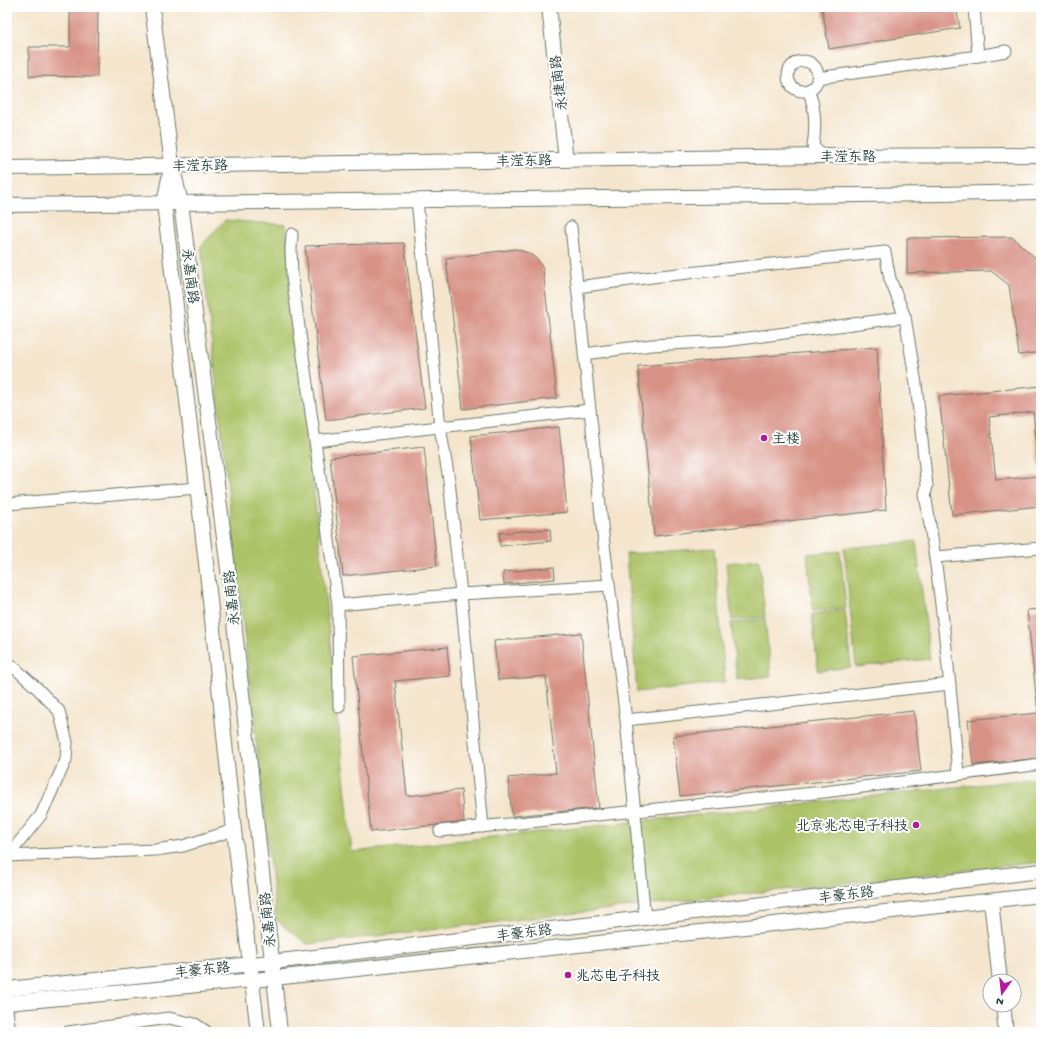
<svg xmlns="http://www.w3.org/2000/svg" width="1048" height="1039" font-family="'Gochi Hand','LXGW WenKai TC',sans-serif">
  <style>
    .green { fill: #acc266; stroke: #66804d }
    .building { fill: #d89285 }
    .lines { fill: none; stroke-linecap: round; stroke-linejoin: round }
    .minor-casing { stroke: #6a7869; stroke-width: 13 }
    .tertiary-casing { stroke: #6a7869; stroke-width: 16 }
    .minor { stroke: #fff; stroke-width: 11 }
    .tertiary { stroke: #fff; stroke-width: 14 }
    .poi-dot { fill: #b5179e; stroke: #fff; stroke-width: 1.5 }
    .labels { text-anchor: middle; stroke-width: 4; stroke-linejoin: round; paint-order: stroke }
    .street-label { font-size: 14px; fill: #1f3d34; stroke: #fff }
    .poi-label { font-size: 14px; fill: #1f3d34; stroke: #fff; text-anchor: start }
  </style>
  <rect width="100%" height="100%" fill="#fff"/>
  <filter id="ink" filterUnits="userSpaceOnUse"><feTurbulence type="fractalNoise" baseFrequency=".025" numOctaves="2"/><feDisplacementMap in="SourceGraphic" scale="8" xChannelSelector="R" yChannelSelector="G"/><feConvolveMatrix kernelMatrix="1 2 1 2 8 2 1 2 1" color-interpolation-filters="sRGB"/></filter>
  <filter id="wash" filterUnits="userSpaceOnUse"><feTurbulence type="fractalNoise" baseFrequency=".012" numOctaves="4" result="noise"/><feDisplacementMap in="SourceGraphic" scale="16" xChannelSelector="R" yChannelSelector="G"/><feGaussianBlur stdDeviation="0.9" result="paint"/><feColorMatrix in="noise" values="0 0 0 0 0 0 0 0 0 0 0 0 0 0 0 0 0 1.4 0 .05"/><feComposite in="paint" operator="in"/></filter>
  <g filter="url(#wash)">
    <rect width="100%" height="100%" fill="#f4e5cc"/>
    <g class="green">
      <path d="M225,220L286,225L352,852L1041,778V862L681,901L307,944L276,920L201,246Z"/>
      <path d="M916,541L930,659L856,667L844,548Z"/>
      <path d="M714,548L725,682L637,692L626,554Z"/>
      <path d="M840,551L846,608L813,611L807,554Z"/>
      <path d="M759,560L765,617L732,620L726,563Z"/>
      <path d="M845,610L851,667L818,671L812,614Z"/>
      <path d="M765,619L771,676L737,680L731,623Z"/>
    </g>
    <g id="blocks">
      <g class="building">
        <path d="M70,7H98L97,77L29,76V47H70Z"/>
        <path d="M822,7H956L960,28L829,49Z"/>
        <path d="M1012,237L1041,263V352L1019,355L1009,285L991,271L907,273V238Z"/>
        <path d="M404,243L425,408L326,420L305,246Z"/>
        <path d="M516,249L528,253L537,259L543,269L557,398L463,409L446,258Z"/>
        <path d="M877,347L886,510L654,536L638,366Z"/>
        <path d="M1041,386V473L1040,474L1033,412L989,417L996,480L1041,476V506L952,515L939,396Z"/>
        <path d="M559,427L567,512L480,520L471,436Z"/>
        <path d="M424,447L437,566L343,576L330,457Z"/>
        <path d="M550,529L551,541L500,546L499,533Z"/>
        <path d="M554,567L555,579L504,584L503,572Z"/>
        <path d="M1041,609V758L973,765L968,720L1038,713L1027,610Z"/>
        <path d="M581,633L599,808L512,816L508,778L556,773L546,676L498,680L494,641Z"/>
        <path d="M447,647L450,676L395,681L407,796L461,790L464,822L371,832L353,656Z"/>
        <path d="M914,711L921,771L680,796L673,736Z"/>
      </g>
    </g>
  </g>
  <g filter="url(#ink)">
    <use href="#blocks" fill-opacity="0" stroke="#6a7869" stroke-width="1"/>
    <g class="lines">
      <defs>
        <g id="minor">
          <path d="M974,7L978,56"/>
          <circle cx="803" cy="76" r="15"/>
          <path d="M817,78L978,56L1006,51"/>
          <path d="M808,90C816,108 816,127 813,146L822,156"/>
          <path d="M417,200L440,427L449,480L461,594L483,827"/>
          <path d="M571,227L604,544L626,720L645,918"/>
          <path d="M292,234L291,249L292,277L338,605L339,707"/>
          <path d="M577,287L660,276L885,252L890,279L905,317L916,384L927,486L925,494C941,587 950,681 958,774"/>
          <path d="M584,354L652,345L725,341L905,317"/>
          <path d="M315,441L590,410"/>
          <path d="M7,504L197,488"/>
          <path d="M936,557L1041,548"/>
          <path d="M338,605L461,594L609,585"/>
          <path d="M7,661L38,689L59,711L67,742L66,760L41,815L8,856"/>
          <path d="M626,720L950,684"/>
          <path d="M440,831L824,792L1041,764"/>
          <path d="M7,856L155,850L183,846L234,830"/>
          <path d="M7,1010L10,1032"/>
          <path d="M68,1032L169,1018L195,1024L207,1032"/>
        </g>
        <g id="tertiary">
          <path d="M152,7L172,165L181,203L228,569L280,1032"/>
          <path d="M549,7L566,160"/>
          <path d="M7,168L822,156L1041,155"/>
          <path d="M171,168L164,203L207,572L234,830L258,1032"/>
          <path d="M7,205L940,194L1041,192"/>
          <path d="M991,901L1000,981"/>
          <path d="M7,989L272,962L1041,871"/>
          <path d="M7,1003L274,978L1041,895"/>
          <path d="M1003,1005L1006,1032"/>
        </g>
      </defs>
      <use href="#minor" class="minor-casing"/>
      <use href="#tertiary" class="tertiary-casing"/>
      <use href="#minor" class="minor"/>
      <use href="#tertiary" class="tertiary"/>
    </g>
  </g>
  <g class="poi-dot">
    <circle cx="764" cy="438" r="4"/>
    <circle cx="916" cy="825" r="4"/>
    <circle cx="568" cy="975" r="4"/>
  </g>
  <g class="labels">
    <g class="street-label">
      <text transform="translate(558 83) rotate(-97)" y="5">永捷南路</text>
      <text x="848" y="161">丰滢东路</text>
      <text transform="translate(524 160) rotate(-1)" y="5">丰滢东路</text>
      <text transform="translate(200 165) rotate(-1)" y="5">丰滢东路</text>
      <text transform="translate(191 276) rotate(83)" y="5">永嘉南路</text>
      <text transform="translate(231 598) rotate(-96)" y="5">永嘉南路</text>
      <text transform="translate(846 894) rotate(-7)" y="5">丰豪东路</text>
      <text transform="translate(267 920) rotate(-96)" y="5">永嘉南路</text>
      <text transform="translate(524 932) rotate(-7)" y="5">丰豪东路</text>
      <text transform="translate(202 969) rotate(-6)" y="5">丰豪东路</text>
    </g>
    <g class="poi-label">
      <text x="772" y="443">主楼</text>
      <text x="908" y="830" text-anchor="end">北京兆芯电子科技</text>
      <text x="576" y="980">兆芯电子科技</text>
    </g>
  </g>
  <rect width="1048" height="1039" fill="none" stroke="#fff" stroke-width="24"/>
  <g transform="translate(1002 993) rotate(195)"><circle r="19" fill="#ffffff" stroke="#a5b1ae"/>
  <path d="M0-3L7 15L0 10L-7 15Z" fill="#b5179e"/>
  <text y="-6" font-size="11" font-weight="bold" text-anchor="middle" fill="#1f3d34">N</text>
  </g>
</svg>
